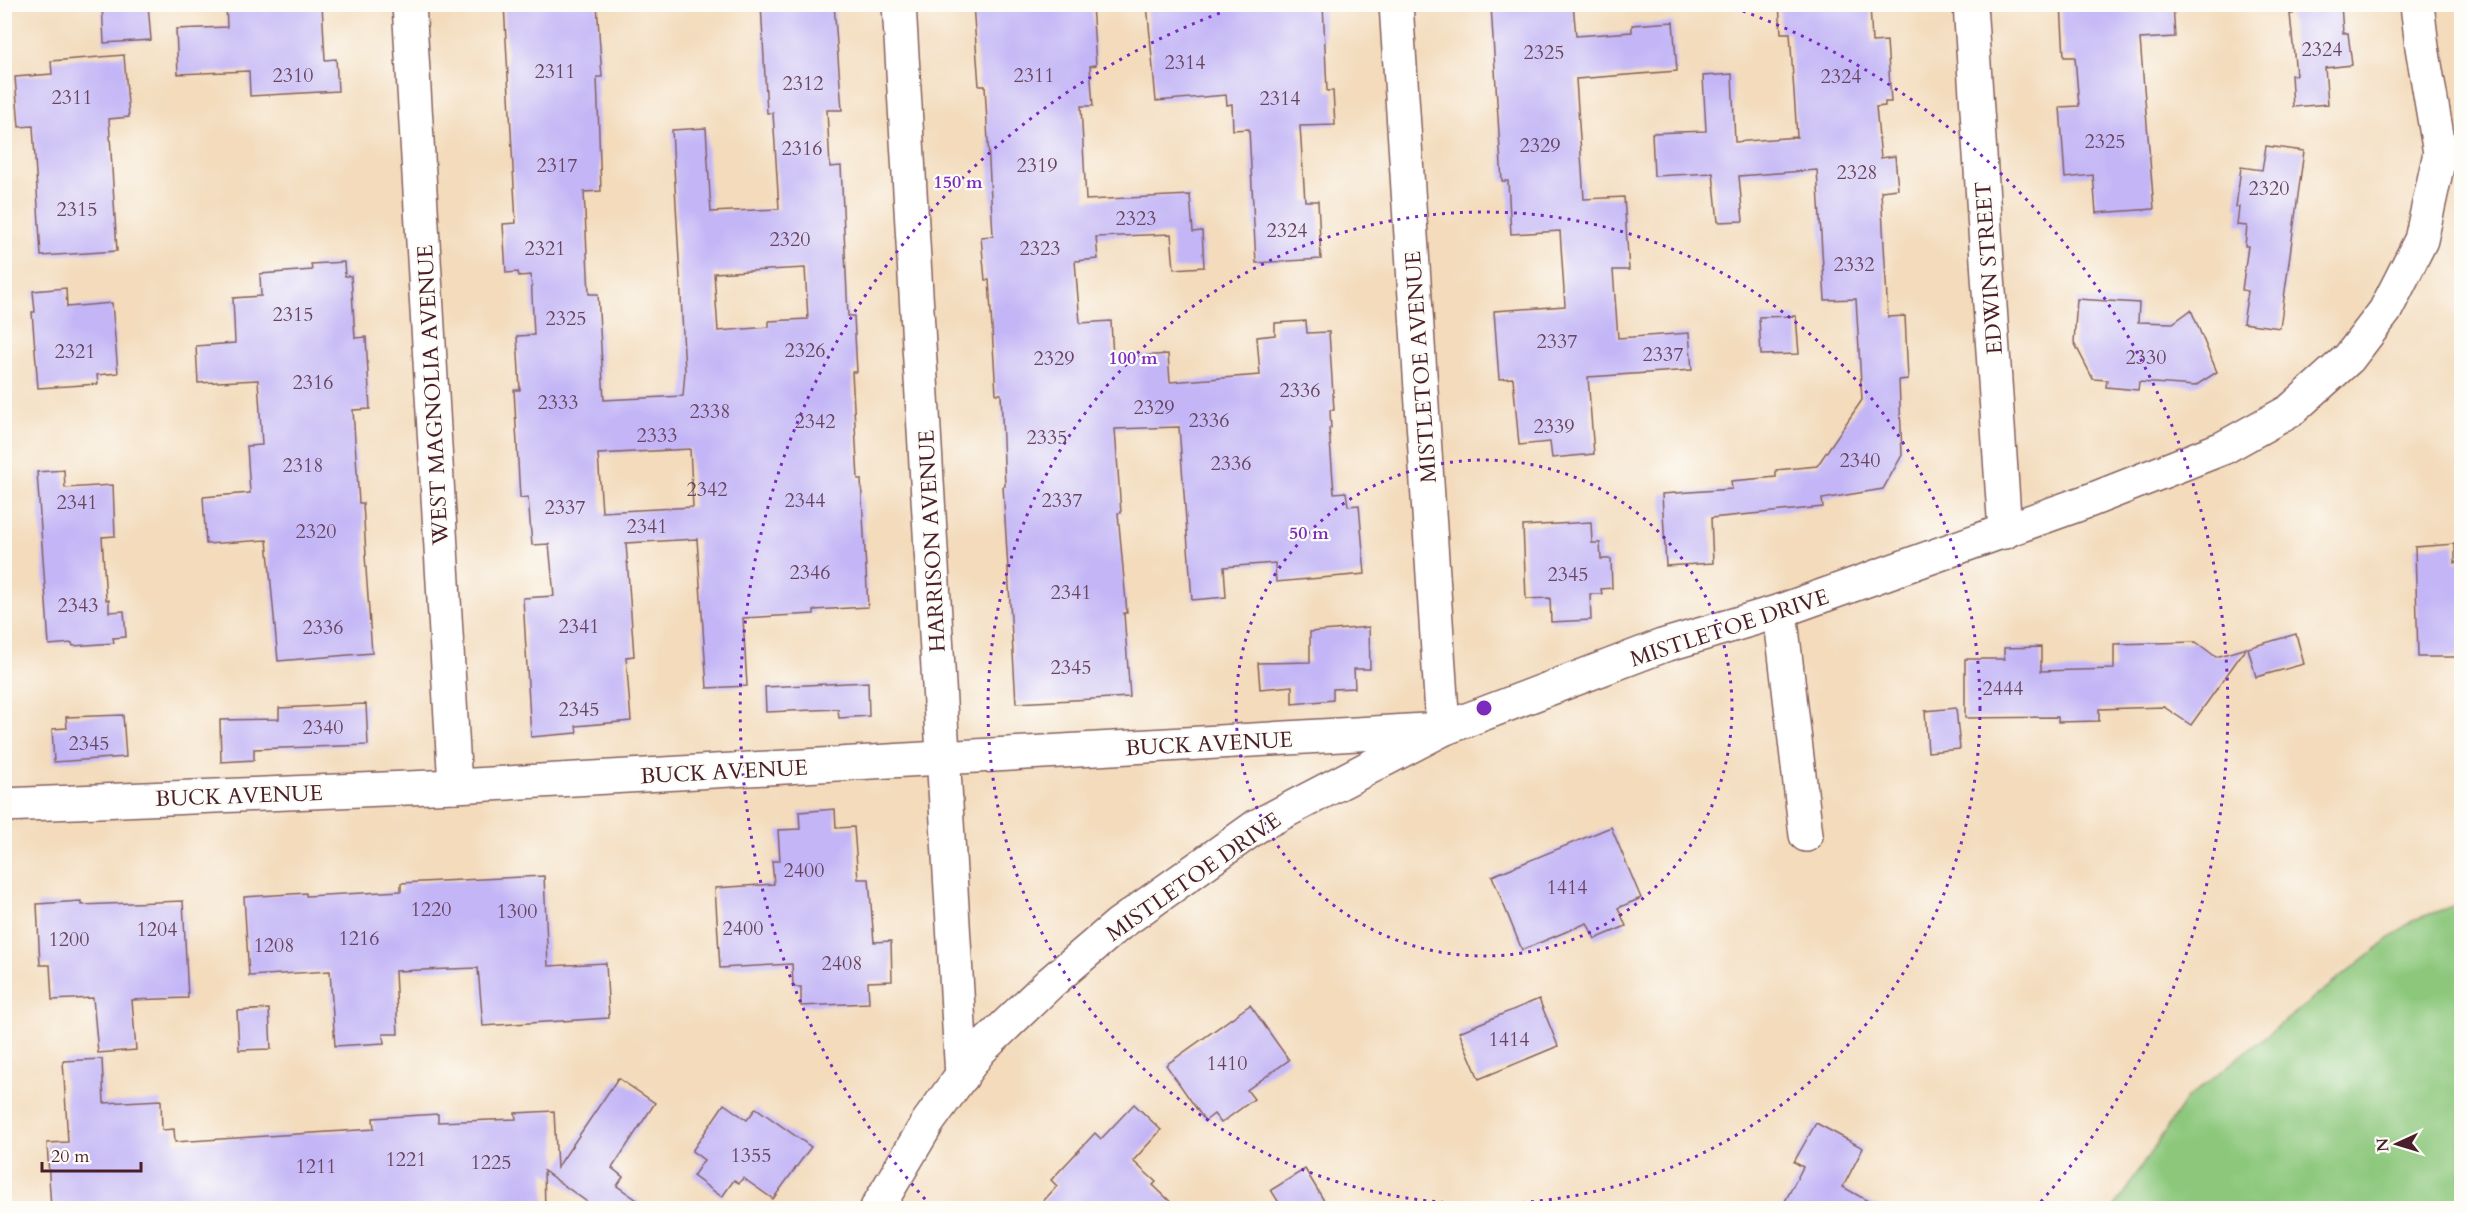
<svg xmlns="http://www.w3.org/2000/svg" width="2466" height="1213" font-family="Cardo,serif">
  <style>
    .green { fill: #8cc77c; stroke: #6b7354; stroke-width: 1.5 }
    .building { fill: #c3b5f6; fill-rule: evenodd }
    .lines { fill: none; stroke-linecap: round; stroke-linejoin: round }
    .street-casing { stroke: #85615e; stroke-width: 36 }
    .street { stroke: #fff; stroke-width: 33 }
    .ring { fill: none; stroke: #7b2cbf; stroke-width: 3; stroke-dasharray: 3 6 }
    .labels { text-anchor: middle; stroke-width: 4.5; stroke-linejoin: round; paint-order: stroke }
    .number-label { font-size: 20px; fill: #68445e }
    .street-label { font-size: 22px; fill: #4a1f2b; stroke: #fdfcf7 }
    .centre { fill: #7b2cbf; stroke: #fdfcf7; stroke-width: 3 }
    .ring-label { font-size: 18px; text-anchor: middle; font-weight: bold; fill: #7b2cbf; stroke: #fdfcf7; stroke-width: 4.5; stroke-linejoin: round; paint-order: stroke }
  </style>
  <rect width="100%" height="100%" fill="#fdfcf7"/>
  <filter id="ink" filterUnits="userSpaceOnUse"><feTurbulence type="fractalNoise" baseFrequency=".0167" numOctaves="2"/><feDisplacementMap in="SourceGraphic" scale="12" xChannelSelector="R" yChannelSelector="G"/><feConvolveMatrix kernelMatrix="1 2 1 2 8 2 1 2 1" color-interpolation-filters="sRGB"/></filter>
  <filter id="wash" filterUnits="userSpaceOnUse"><feTurbulence type="fractalNoise" baseFrequency=".008" numOctaves="4" result="noise"/><feDisplacementMap in="SourceGraphic" scale="24" xChannelSelector="R" yChannelSelector="G"/><feGaussianBlur stdDeviation="1.35" result="paint"/><feColorMatrix in="noise" values="0 0 0 0 0 0 0 0 0 0 0 0 0 0 0 0 0 1.4 0 .05"/><feComposite in="paint" operator="in"/></filter>
  <g filter="url(#wash)">
    <rect width="100%" height="100%" fill="#f3dbbc"/>
    <path class="green" d="M2461,903V1208H2114L2186,1099L2413,920Z"/>
    <g id="blocks">
      <g class="building">
        <path d="M102,4H148L151,40L104,43Z"/>
        <path d="M226,4H322L325,60L336,59L338,91L250,96L249,71L178,74L176,29L227,27Z"/>
        <path d="M504,4H597L602,77H597L601,191L584,192L589,294H598L604,400L683,396L685,371L672,130L706,128L711,212L779,209L773,113H767L761,4H834L842,110H827L830,167L841,166L848,316H854L857,372H852L858,479H861L868,607L814,610V614L743,618L747,686L707,688L697,539L626,543L634,656L626,657L631,721L576,726L577,733L531,737L523,598L554,596L549,544L532,545L528,497L520,498L514,390H520L517,336L534,335L531,275L519,276L518,272L506,273L503,224L516,223ZM805,268L808,319L769,321V327L718,331L714,273ZM690,449L693,507L602,512L598,454Z"/>
        <path d="M973,4H1092L1096,65L1090,66L1093,106H1081L1086,200L1190,195L1193,232L1202,231L1204,267L1174,269L1171,234L1096,237L1098,259L1075,261L1080,323L1111,321L1113,358L1168,354L1170,382L1260,375L1257,337L1275,335V323L1306,321L1307,333L1329,332L1334,410H1330L1331,428H1329L1334,493L1346,492L1348,506L1359,505L1365,574L1276,582L1275,563L1224,567L1226,597L1192,600L1179,427L1115,429L1121,513H1118L1127,613H1124L1130,697L1016,703L1003,486H1005L1001,394H996L989,280H985L981,237L993,236L985,86H979Z"/>
        <path d="M1147,4H1323L1327,91H1333L1335,125L1300,126L1305,201H1318L1321,259L1256,263L1249,129L1233,130L1232,104L1227,105L1226,95L1156,101Z"/>
        <path d="M1521,4H1573L1576,36L1632,32V25L1673,22L1677,71L1576,79L1584,199L1624,197L1629,270H1613L1618,338L1689,333L1692,370L1588,377L1594,454L1552,458L1550,442L1519,445L1513,378L1499,379L1494,311L1565,306L1560,231L1511,234L1508,181H1502L1491,6Z"/>
        <path d="M1779,4H1870L1872,42L1887,41L1891,102H1885V106L1876,107L1881,158L1895,156L1898,189L1881,191L1888,317L1905,316L1908,379L1899,380L1902,455L1883,489L1822,499L1823,507L1711,518L1713,563L1666,566L1662,494L1732,489L1731,481L1776,477V470L1817,466L1862,400L1856,299L1825,300L1817,170L1739,176L1743,221L1718,222L1713,173L1654,176L1652,133L1706,131L1703,76L1732,74L1735,142L1797,137L1790,33H1781Z"/>
        <path d="M2061,4H2173L2175,37L2140,39L2154,209L2096,213L2093,175L2065,178L2060,107L2079,106L2075,57H2064Z"/>
        <path d="M2293,4H2341L2343,33H2348L2352,65L2325,68L2328,104L2293,107L2291,75H2296L2290,14H2293Z"/>
        <path d="M124,55L129,117L109,119L117,251L41,256L33,126L19,127L15,77L52,74L51,61Z"/>
        <path d="M2266,146L2304,151L2280,328L2243,323L2248,291L2242,290L2248,246H2245L2247,226L2237,225L2239,207H2236L2241,167L2262,170Z"/>
        <path d="M344,262L345,276H351L355,338L366,337L370,409L353,410L359,503H363L366,555H365L372,653L278,661L267,540L206,544L203,497L250,493L247,446L262,445L258,380L198,383L196,346L235,343L233,298L261,296L260,274L312,270L311,264Z"/>
        <path d="M66,288L67,307L112,303L118,373L97,375L98,384L38,388L32,312H35L33,291Z"/>
        <path d="M2077,299L2139,303L2138,322L2173,323L2191,310L2217,372L2195,386L2139,382L2138,390L2106,387L2107,380L2093,379L2074,342Z"/>
        <path d="M1796,316L1799,354L1761,355L1759,317Z"/>
        <path d="M64,470L65,488L113,485L115,536L102,537L106,600H109V612L124,611L126,637L113,638L114,643L73,646L72,643L49,645L37,472Z"/>
        <path d="M1591,522L1592,543H1600L1601,559H1611L1612,588L1601,589L1602,594H1590L1591,620L1551,622L1550,598L1526,599L1523,526Z"/>
        <path d="M2455,544V563L2462,560V657H2418L2415,547Z"/>
        <path d="M1369,627L1370,669H1354L1355,688L1333,689V700L1292,704V686L1260,689L1258,663L1310,662V632Z"/>
        <path d="M2296,634L2304,664L2256,677L2248,648Z"/>
        <path d="M2196,642L2216,657L2246,648L2191,725L2164,707L2099,709V721L2058,722V717L1965,718V659H2004V648L2041,647V671L2114,669V644Z"/>
        <path d="M868,682L869,716L839,718L838,709L766,712L765,687Z"/>
        <path d="M366,704L368,745L254,749V760L221,762L220,720L279,719V708Z"/>
        <path d="M1956,708L1960,749L1928,752L1925,711Z"/>
        <path d="M123,715L126,757L54,762L52,729L67,728L66,717Z"/>
        <path d="M835,809L836,828L854,827L858,879H869L874,942L891,941L892,981L868,982L869,1003L801,1006V987H793L792,964L720,968L715,888L774,884L772,861H780L778,830L800,829L799,812Z"/>
        <path d="M1611,827L1641,898L1618,908L1626,926L1595,939L1587,923L1522,950L1492,876Z"/>
        <path d="M544,876L548,966L606,963L609,1018L483,1026L478,968L395,971L398,1034H383L384,1043L335,1046L330,971L249,976L244,897L306,893V896L401,891V883Z"/>
        <path d="M81,901V905L183,901L188,998L132,1000L136,1050L98,1053L93,998L52,1000L50,965H40L37,904Z"/>
        <path d="M1539,999L1558,1046L1479,1079L1459,1032Z"/>
        <path d="M1250,1005L1289,1060L1247,1090L1254,1099L1221,1123L1214,1114L1205,1121L1166,1065Z"/>
        <path d="M269,1009L271,1049L239,1050L237,1011Z"/>
        <path d="M102,1059L104,1103L161,1100L162,1130L174,1129L175,1142L374,1129L373,1118L438,1114V1122L516,1119L515,1113L554,1111L557,1168L618,1078L655,1103L612,1168L623,1177L617,1186L650,1209H597L544,1171L545,1208L51,1209L47,1143L68,1142L63,1061Z"/>
        <path d="M724,1104L747,1120L756,1108L811,1147L773,1199L743,1178L739,1183L734,1180L722,1197L693,1176L704,1160L692,1151Z"/>
        <path d="M1134,1104L1161,1130L1133,1161L1156,1182L1153,1185L1178,1209H1036L1057,1186L1051,1180L1095,1133L1101,1139Z"/>
        <path d="M1816,1123L1863,1148L1843,1187L1882,1209H1781L1803,1167L1794,1162Z"/>
        <path d="M1305,1169L1329,1209H1283L1271,1190Z"/>
      </g>
    </g>
  </g>
  <g filter="url(#ink)">
    <use href="#blocks" fill-opacity="0" stroke="#85615e" stroke-width="1.5"/>
    <g class="lines">
      <defs>
        <g id="street">
          <path d="M409,4L455,786"/>
          <path d="M899,4L962,1077"/>
          <path d="M1970,4L2005,532"/>
          <path d="M1780,611L1806,835"/>
          <path d="M4,805L455,786L1443,729L1396,4"/>
          <path d="M877,1208L928,1122L980,1050L1050,983L1118,925L1257,826L1443,729L1662,646L1780,611L2091,500L2223,448L2290,411L2349,358L2385,311L2421,240L2440,153L2422,47L2417,4"/>
        </g>
      </defs>
      <use href="#street" class="street-casing"/>
      <use href="#street" class="street"/>
    </g>
  </g>
  <g class="ring">
    <circle cx="1484" cy="708" r="248"/>
    <circle cx="1484" cy="708" r="496"/>
    <path d="M931 1206A744 744 0 0 1 1242 5M1726 5A744 744 0 0 1 2037 1206"/>
  </g>
  <g class="labels">
    <g class="number-label">
      <text x="2322" y="56">2324</text>
      <text x="1544" y="59">2325</text>
      <text x="1185" y="69">2314</text>
      <text x="555" y="78">2311</text>
      <text x="293" y="82">2310</text>
      <text x="1034" y="82">2311</text>
      <text x="1841" y="83">2324</text>
      <text x="803" y="90">2312</text>
      <text x="72" y="104">2311</text>
      <text x="1280" y="105">2314</text>
      <text x="2105" y="148">2325</text>
      <text x="1540" y="152">2329</text>
      <text x="802" y="155">2316</text>
      <text x="557" y="172">2317</text>
      <text x="1037" y="172">2319</text>
      <text x="1857" y="179">2328</text>
      <text x="2269" y="195">2320</text>
      <text x="77" y="216">2315</text>
      <text x="1136" y="225">2323</text>
      <text x="1287" y="237">2324</text>
      <text x="790" y="246">2320</text>
      <text x="545" y="255">2321</text>
      <text x="1040" y="255">2323</text>
      <text x="1854" y="271">2332</text>
      <text x="293" y="321">2315</text>
      <text x="566" y="325">2325</text>
      <text x="1557" y="348">2337</text>
      <text x="805" y="357">2326</text>
      <text x="75" y="358">2321</text>
      <text x="1663" y="361">2337</text>
      <text x="2146" y="364">2330</text>
      <text x="1054" y="365">2329</text>
      <text x="313" y="389">2316</text>
      <text x="1300" y="397">2336</text>
      <text x="558" y="409">2333</text>
      <text x="1154" y="414">2329</text>
      <text x="710" y="418">2338</text>
      <text x="1209" y="427">2336</text>
      <text x="815" y="428">2342</text>
      <text x="1554" y="433">2339</text>
      <text x="657" y="442">2333</text>
      <text x="1047" y="444">2335</text>
      <text x="1860" y="467">2340</text>
      <text x="1231" y="470">2336</text>
      <text x="303" y="472">2318</text>
      <text x="707" y="496">2342</text>
      <text x="805" y="507">2344</text>
      <text x="1062" y="507">2337</text>
      <text x="77" y="509">2341</text>
      <text x="565" y="514">2337</text>
      <text x="647" y="533">2341</text>
      <text x="316" y="538">2320</text>
      <text x="810" y="579">2346</text>
      <text x="1568" y="581">2345</text>
      <text x="1071" y="599">2341</text>
      <text x="78" y="612">2343</text>
      <text x="579" y="633">2341</text>
      <text x="323" y="634">2336</text>
      <text x="1071" y="674">2345</text>
      <text x="2003" y="695">2444</text>
      <text x="579" y="716">2345</text>
      <text x="323" y="734">2340</text>
      <text x="89" y="750">2345</text>
      <text x="804" y="877">2400</text>
      <text x="1567" y="894">1414</text>
      <text x="431" y="916">1220</text>
      <text x="517" y="918">1300</text>
      <text x="743" y="935">2400</text>
      <text x="157" y="936">1204</text>
      <text x="359" y="945">1216</text>
      <text x="69" y="946">1200</text>
      <text x="274" y="952">1208</text>
      <text x="842" y="970">2408</text>
      <text x="1509" y="1046">1414</text>
      <text x="1227" y="1070">1410</text>
      <text x="751" y="1162">1355</text>
      <text x="406" y="1166">1221</text>
      <text x="491" y="1169">1225</text>
      <text x="316" y="1173">1211</text>
    </g>
    <g class="street-label">
      <text transform="translate(1988 268) rotate(-94)" y="8">EDWIN STREET</text>
      <text transform="translate(1420 367) rotate(-94)" y="8">MISTLETOE AVENUE</text>
      <text transform="translate(432 395) rotate(-93)" y="8">WEST MAGNOLIA AVENUE</text>
      <text transform="translate(931 541) rotate(-93)" y="8">HARRISON AVENUE</text>
      <text transform="translate(1729 627) rotate(-18)" y="8">MISTLETOE DRIVE</text>
      <text transform="translate(1209 743) rotate(-3)" y="8">BUCK AVENUE</text>
      <text transform="translate(724 771) rotate(-3)" y="8">BUCK AVENUE</text>
      <text transform="translate(239 795) rotate(-2)" y="8">BUCK AVENUE</text>
      <text transform="translate(1193 876) rotate(-35)" y="8">MISTLETOE DRIVE</text>
    </g>
  </g>
  <circle cx="1484" cy="708" r="9" class="centre"/>
  <g class="ring-label">
    <text x="958" y="188">150 m</text>
    <text x="1133" y="364">100 m</text>
    <text x="1309" y="539">50 m</text>
  </g>
  <rect width="2466" height="1213" fill="none" stroke="#fdfcf7" stroke-width="24"/>
  <g transform="translate(2397 1144) rotate(266)" stroke="#fdfcf7" stroke-width="4.5" paint-order="stroke">
  <path d="M0-4.5L10 22L0 15L-10 22Z" fill="#4a1f2b"/>
  <text y="-9" font-size="16" font-weight="bold" text-anchor="middle" fill="#4a1f2b">N</text>
  </g>
  <path d="M42 1162v9h99v-9" fill="none" stroke="#4a1f2b" stroke-width="3"/>
  <text x="51" y="1162" font-size="18" fill="#4a1f2b" stroke="#fdfcf7" stroke-width="4.5" paint-order="stroke">20 m</text>
</svg>
